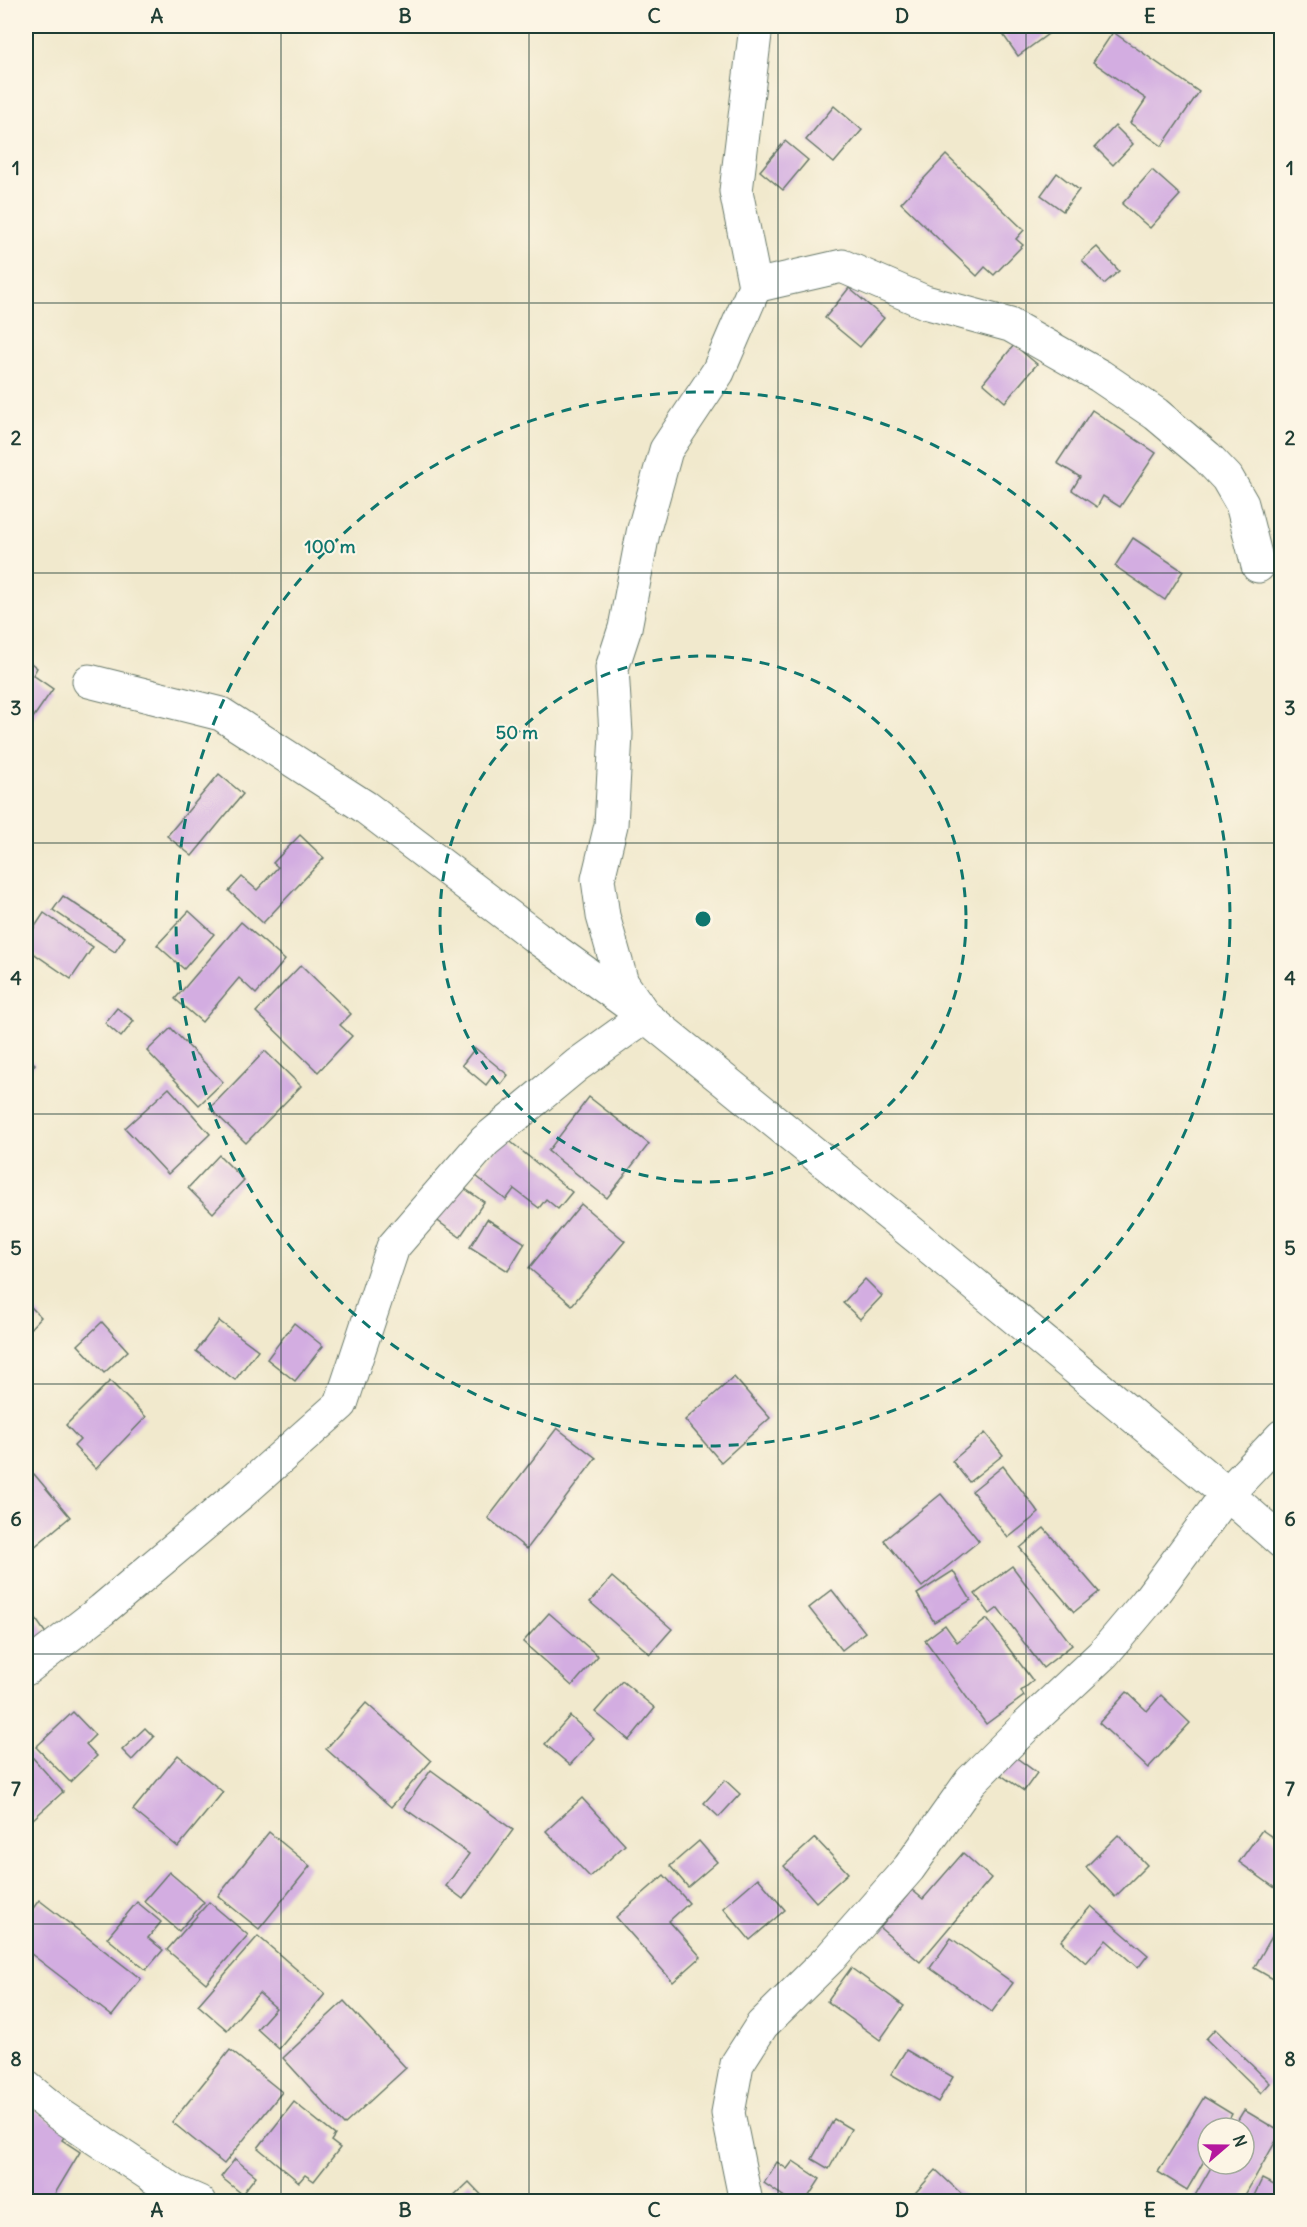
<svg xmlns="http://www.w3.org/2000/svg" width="1307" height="2227" font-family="Delius,sans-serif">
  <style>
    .building { fill: #d3ade1 }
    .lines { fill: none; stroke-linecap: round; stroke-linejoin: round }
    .minor-casing { stroke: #68796a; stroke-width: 35 }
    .minor { stroke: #fff; stroke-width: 33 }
    .grid { fill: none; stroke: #1f3d34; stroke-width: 1.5; stroke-opacity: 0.55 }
    .ring { fill: none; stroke: #0f766e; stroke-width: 3; stroke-dasharray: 10 8 }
    .centre { fill: #0f766e; stroke: #fcf5e5; stroke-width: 3 }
    .ring-label { font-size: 18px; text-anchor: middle; font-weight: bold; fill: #0f766e; stroke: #fcf5e5; stroke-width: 4.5; stroke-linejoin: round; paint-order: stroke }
    .neatline { fill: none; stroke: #1f3d34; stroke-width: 2 }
    .grid-label { font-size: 20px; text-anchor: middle; font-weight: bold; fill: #1f3d34 }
  </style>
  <rect width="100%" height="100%" fill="#fcf5e5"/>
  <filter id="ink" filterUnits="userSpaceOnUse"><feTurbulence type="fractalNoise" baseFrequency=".0167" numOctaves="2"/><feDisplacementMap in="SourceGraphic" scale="12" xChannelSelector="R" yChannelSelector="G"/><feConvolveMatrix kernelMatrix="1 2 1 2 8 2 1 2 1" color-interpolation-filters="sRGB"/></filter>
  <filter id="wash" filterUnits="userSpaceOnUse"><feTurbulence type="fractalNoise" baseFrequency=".008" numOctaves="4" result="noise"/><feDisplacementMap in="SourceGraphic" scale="24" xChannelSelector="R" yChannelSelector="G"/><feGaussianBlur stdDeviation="1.35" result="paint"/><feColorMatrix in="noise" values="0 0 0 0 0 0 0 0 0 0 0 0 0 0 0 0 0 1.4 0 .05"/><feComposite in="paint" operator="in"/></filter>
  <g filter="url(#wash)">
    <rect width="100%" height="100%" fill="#f1e9cd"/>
    <g id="blocks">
      <g class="building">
        <path d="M997,26H1042L1048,34L1018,56Z"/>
        <path d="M1113,32L1199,92L1162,146L1130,123L1146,99L1093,62Z"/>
        <path d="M834,106L862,130L834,163L806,140Z"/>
        <path d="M1115,126L1133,144L1113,165L1095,147Z"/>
        <path d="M785,141L808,160L783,190L760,171Z"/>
        <path d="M946,155L1024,230L1016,239L1023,245L994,275L985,267L977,276L901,203Z"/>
        <path d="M1152,170L1180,195L1150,228L1122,204Z"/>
        <path d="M1057,173L1079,190L1063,211L1041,195Z"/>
        <path d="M1097,247L1119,271L1104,284L1082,260Z"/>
        <path d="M849,288L884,318L860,347L825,318Z"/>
        <path d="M1014,345L1037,364L1005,402L983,383Z"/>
        <path d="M1092,410L1156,453L1120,507L1103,496L1097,507L1072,490L1080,477L1057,463Z"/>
        <path d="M1133,538L1183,571L1165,600L1115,566Z"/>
        <path d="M26,659L37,668L33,675L53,689L26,728Z"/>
        <path d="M219,774L243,794L192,856L167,836Z"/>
        <path d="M300,835L324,858L263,923L229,891L242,877L257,890L278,867L273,863Z"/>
        <path d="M63,896L125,937L115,952L53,910Z"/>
        <path d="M189,911L214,934L184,969L157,945Z"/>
        <path d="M44,913L93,947L71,979L26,948V940Z"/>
        <path d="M241,922L285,960L256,994L239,978L202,1022L175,999Z"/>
        <path d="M301,965L351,1014L340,1025L352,1036L318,1072L256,1012Z"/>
        <path d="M117,1008L134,1021L121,1037L105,1023Z"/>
        <path d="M171,1028L223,1082L199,1105L147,1051Z"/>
        <path d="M475,1048L508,1075L501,1084L492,1077L486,1085L462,1065Z"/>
        <path d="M265,1051L301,1086L246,1143L210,1108Z"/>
        <path d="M26,1056L35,1064L26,1076Z"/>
        <path d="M169,1088L210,1134L168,1174L125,1128Z"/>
        <path d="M589,1097L649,1144L607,1198L548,1151Z"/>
        <path d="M506,1138L572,1192L558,1209L546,1199L539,1208L514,1189L506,1200L476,1176Z"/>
        <path d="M219,1155L244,1180L213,1213L188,1188Z"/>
        <path d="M458,1184L484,1202L460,1237L435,1219Z"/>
        <path d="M581,1204L625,1241L572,1305L529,1268Z"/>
        <path d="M487,1219L525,1243L508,1271L470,1247Z"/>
        <path d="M865,1279L882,1296L860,1319L843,1303Z"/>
        <path d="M26,1302L41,1317L26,1333Z"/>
        <path d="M219,1321L258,1350L235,1380L196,1351Z"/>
        <path d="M102,1322L128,1351L104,1373L78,1345Z"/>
        <path d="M294,1323L323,1346L295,1381L267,1359Z"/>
        <path d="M734,1377L770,1418L721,1462L685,1420Z"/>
        <path d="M110,1381L146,1417L96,1469L74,1446L80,1440L66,1425Z"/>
        <path d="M557,1428L596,1458L527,1549L488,1518Z"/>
        <path d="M985,1433L1003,1455L969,1482L952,1461Z"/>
        <path d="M1003,1466L1039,1513L1008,1538L972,1491Z"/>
        <path d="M34,1474L70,1517L26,1554V1481Z"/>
        <path d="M941,1494L979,1541L922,1587L884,1540Z"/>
        <path d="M1044,1528L1099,1592L1074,1612L1020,1548Z"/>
        <path d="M1012,1566L1072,1645L1043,1668L998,1608L990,1614L975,1594Z"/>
        <path d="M953,1571L971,1600L934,1622L917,1594Z"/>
        <path d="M612,1577L672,1629L650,1654L590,1602Z"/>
        <path d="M832,1590L865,1632L842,1650L809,1608Z"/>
        <path d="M26,1605L47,1635L26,1650Z"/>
        <path d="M549,1613L598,1656L572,1686L523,1642Z"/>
        <path d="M987,1619L1033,1681L1021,1691L1024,1696L986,1724L925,1640L945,1625L957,1642Z"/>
        <path d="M622,1681L655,1708L629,1740L595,1712Z"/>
        <path d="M1127,1692L1147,1711L1161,1695L1190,1723L1148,1768L1099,1723Z"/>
        <path d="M366,1703L431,1761L391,1807L326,1749Z"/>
        <path d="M73,1712L95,1735L86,1744L97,1756L70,1782L36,1747Z"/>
        <path d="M570,1716L594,1738L570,1765L545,1744Z"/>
        <path d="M145,1728L154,1737L132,1760L122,1750Z"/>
        <path d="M26,1750L63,1792L32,1820L26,1812Z"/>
        <path d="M178,1755L223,1792L178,1847L133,1810Z"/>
        <path d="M1014,1756L1037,1773L1024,1791L1001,1775Z"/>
        <path d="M431,1770L513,1830L463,1899L446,1886L469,1854L404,1808Z"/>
        <path d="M725,1780L740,1794L719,1817L704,1803Z"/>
        <path d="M582,1798L625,1845L590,1877L546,1831Z"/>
        <path d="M1262,1830L1282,1844V1893L1239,1862Z"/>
        <path d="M269,1832L310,1866L259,1929L218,1896Z"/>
        <path d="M1118,1835L1147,1865L1115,1897L1086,1867Z"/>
        <path d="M815,1838L848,1873L816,1902L784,1866Z"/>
        <path d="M699,1841L717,1862L688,1887L670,1866Z"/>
        <path d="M963,1853L991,1878L920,1962L880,1928L912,1890L923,1899Z"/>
        <path d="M169,1872L204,1902L179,1931L144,1901Z"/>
        <path d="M664,1875L689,1903L669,1921L701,1957L673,1982L616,1917Z"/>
        <path d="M758,1878L785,1910L750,1940L723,1908Z"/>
        <path d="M39,1900L141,1979L112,2016L26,1950V1918Z"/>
        <path d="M137,1902L161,1922L148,1938L163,1950L146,1970L107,1938Z"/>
        <path d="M209,1902L248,1935L206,1983L167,1950Z"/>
        <path d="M1091,1906L1148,1955L1138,1968L1106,1940L1086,1963L1061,1941Z"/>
        <path d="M1282,1919V1984L1254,1968Z"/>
        <path d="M258,1936L325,1994L279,2049L257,2029L276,2008L259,1993L227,2030L198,2005Z"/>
        <path d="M951,1938L1013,1983L992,2012L930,1968Z"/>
        <path d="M851,1968L904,2006L880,2040L827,2001Z"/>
        <path d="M344,2001L406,2068L344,2125L283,2058Z"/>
        <path d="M1215,2029L1270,2083L1261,2093L1206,2039Z"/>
        <path d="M230,2050L282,2092L224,2164L172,2122Z"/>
        <path d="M906,2050L953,2077L938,2102L891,2074Z"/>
        <path d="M1204,2097L1232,2114L1224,2128H1208V2154L1187,2190L1158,2172Z"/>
        <path d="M294,2102L335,2135L331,2141L340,2148L314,2181L305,2175L299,2182L258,2148Z"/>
        <path d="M26,2105L68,2131L62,2140L80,2152L50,2202H26Z"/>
        <path d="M1244,2110L1281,2132L1241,2202H1197L1193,2199L1213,2164H1244V2128H1233Z"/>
        <path d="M834,2119L851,2129L829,2169L812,2159Z"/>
        <path d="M235,2159L256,2176L242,2194L221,2177Z"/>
        <path d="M793,2161L820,2179L805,2202H792L764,2183L777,2162L787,2169Z"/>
        <path d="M936,2170L970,2202H907Z"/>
        <path d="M1262,2179L1282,2189V2202H1251Z"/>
        <path d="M469,2182L488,2202H448Z"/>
      </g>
    </g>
  </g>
  <g filter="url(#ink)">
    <use href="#blocks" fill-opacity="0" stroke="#68796a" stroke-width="1.5"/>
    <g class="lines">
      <defs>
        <g id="minor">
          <path d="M755,286L842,266L925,302L1010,325L1100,376L1156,414L1207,457L1227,478L1242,504L1258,566"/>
          <path d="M89,681L221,714L365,807L536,937L634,1008"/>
          <path d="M645,1016L622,983L603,916L598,879L611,825L616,734L612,668L625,628L643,533L666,450L718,372L755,286L736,191L756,26"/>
          <path d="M26,1669L102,1610L241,1493L341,1404L393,1247L485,1141L577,1065L645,1016L933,1250L1227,1494L1282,1542"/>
          <path d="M26,2087L59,2114L176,2192L199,2202"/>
          <path d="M746,2202L728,2113L737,2064L762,2025L830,1958L909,1868L971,1781L1024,1728L1104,1653L1147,1602L1227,1494L1282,1436"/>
        </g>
      </defs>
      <use href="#minor" class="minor-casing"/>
      <use href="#minor" class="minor"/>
    </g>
  </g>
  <path class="grid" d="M281,26V2202M529,26V2202M778,26V2202M1026,26V2202M26,303H1282M26,573H1282M26,843H1282M26,1114H1282M26,1384H1282M26,1654H1282M26,1924H1282"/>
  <g class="ring">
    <circle cx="703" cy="919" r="263"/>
    <circle cx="703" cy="919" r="527"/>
  </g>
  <circle cx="703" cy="919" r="9" class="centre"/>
  <g class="ring-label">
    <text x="330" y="553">100 m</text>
    <text x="517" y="739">50 m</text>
  </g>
  <rect width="1307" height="2227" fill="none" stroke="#fcf5e5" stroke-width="66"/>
  <g transform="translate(1226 2146) rotate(70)"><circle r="28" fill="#fcf5e5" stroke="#a4ab9e" stroke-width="1.5"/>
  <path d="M0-4.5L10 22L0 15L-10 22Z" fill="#b5179e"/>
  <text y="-9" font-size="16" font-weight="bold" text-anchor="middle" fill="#1f3d34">N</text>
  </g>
  <rect x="33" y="33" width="1241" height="2161" class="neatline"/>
  <g class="grid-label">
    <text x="157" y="23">A</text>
    <text x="405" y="23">B</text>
    <text x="654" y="23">C</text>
    <text x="902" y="23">D</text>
    <text x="1150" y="23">E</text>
    <text x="16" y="175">1</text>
    <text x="1290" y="175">1</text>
    <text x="16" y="445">2</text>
    <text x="1290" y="445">2</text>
    <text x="16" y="715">3</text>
    <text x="1290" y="715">3</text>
    <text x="16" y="985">4</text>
    <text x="1290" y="985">4</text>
    <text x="16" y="1255">5</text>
    <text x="1290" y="1255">5</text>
    <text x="16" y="1526">6</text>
    <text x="1290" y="1526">6</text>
    <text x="16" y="1796">7</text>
    <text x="1290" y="1796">7</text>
    <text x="16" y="2066">8</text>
    <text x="1290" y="2066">8</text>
    <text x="157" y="2217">A</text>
    <text x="405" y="2217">B</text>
    <text x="654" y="2217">C</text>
    <text x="902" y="2217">D</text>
    <text x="1150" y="2217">E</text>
  </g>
</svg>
